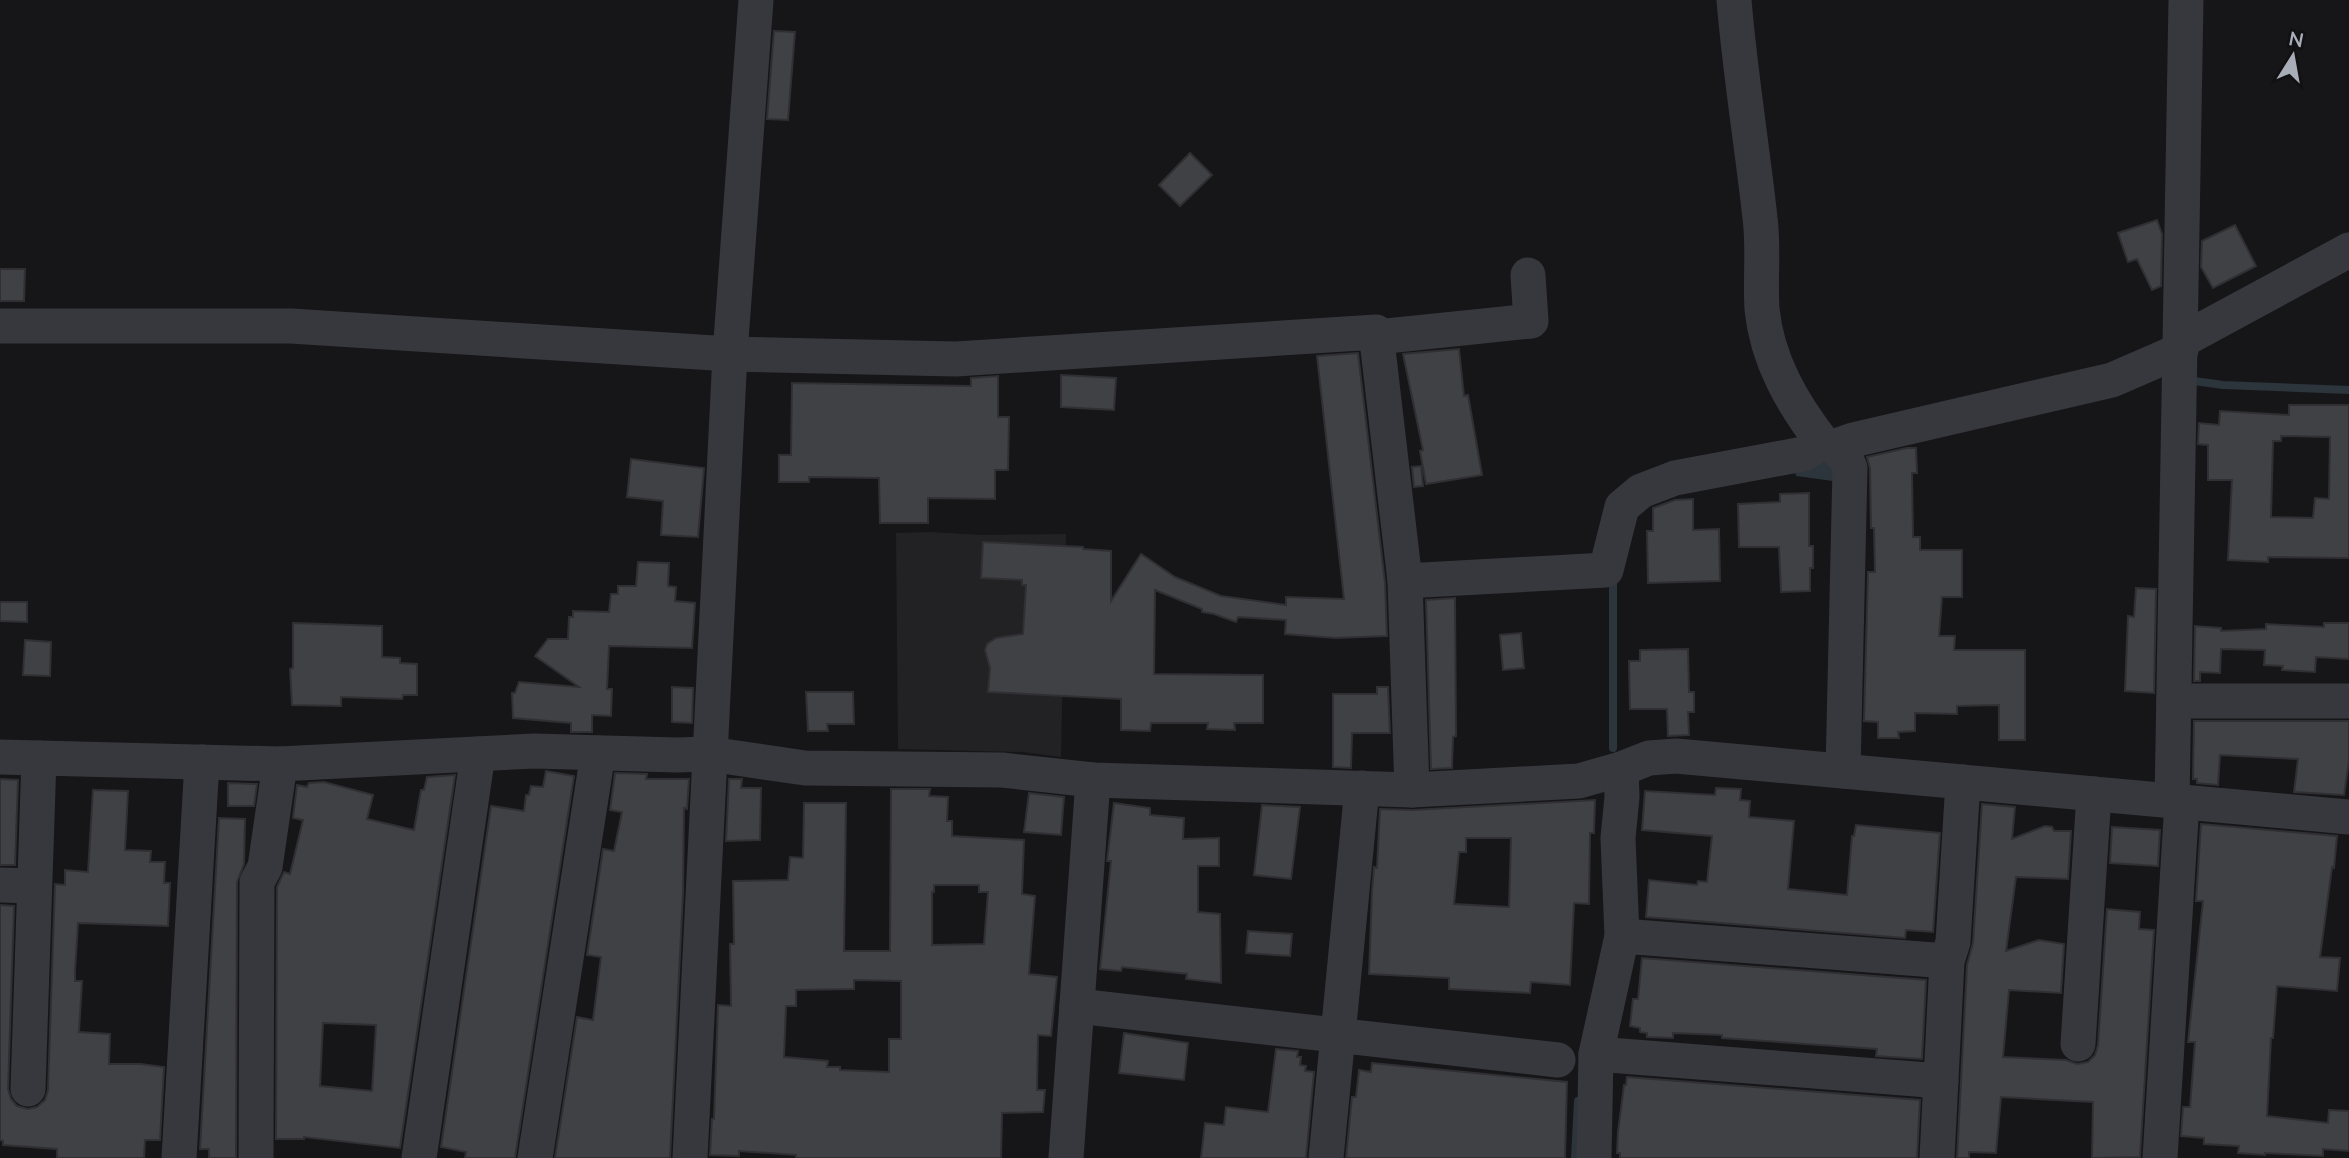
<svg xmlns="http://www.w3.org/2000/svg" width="2349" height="1158" font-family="Lato,sans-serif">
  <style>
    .built { fill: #222225 }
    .water { fill: #2c353c }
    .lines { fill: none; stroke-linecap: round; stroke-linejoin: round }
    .stream { stroke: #2c353c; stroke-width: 8 }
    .building { fill: #404145; stroke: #303034; stroke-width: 2; fill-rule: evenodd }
    .minor { stroke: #37383d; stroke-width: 35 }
  </style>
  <rect width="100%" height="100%" fill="#161618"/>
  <path class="built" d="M930,532L980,535L1066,534L1061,757L1023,752L898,749L896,533Z"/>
  <path class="water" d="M1806,462L1839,463L1833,481L1796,476L1794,466Z"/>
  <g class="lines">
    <g class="stream">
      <path d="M2187,380L2223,385L2349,390"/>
      <path d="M1613,748V577"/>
      <path d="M1575,1158L1578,1101"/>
    </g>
  </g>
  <g class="building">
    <path d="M774,31L795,32L788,120L767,119Z"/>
    <path d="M1190,153L1212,175L1180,206L1159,185Z"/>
    <path d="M2157,220L2162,234L2161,286L2152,290L2137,259L2128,262L2118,233Z"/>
    <path d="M2235,225L2256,266L2213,288L2201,267L2202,241Z"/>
    <path d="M0,269H25L24,301H0Z"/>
    <path d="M1459,349L1464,396L1468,395L1482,475L1426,484L1420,451L1423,450L1403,354Z"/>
    <path d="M1358,353L1385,583L1387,636L1335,638L1285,634L1286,620L1238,617L1236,622L1214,614L1202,612V609L1155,590L1154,674L1263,675V723H1234L1235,730L1207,729L1208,723H1151L1150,731L1121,730V699L988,692L990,668L985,650L987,644L996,638L1023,634L1026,585H1022V580L981,578L983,542L1083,547V549L1111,551V601L1141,554L1175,577L1221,596L1286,605V597L1344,599L1317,356Z"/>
    <path d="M1061,375L1116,378L1114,410L1061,407Z"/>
    <path d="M998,376V417H1009L1008,470H995V499L928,498V523H880L879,478L809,477V482H779V455H791L792,383L971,386V378Z"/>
    <path d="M2289,405H2349V558L2268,557V562L2228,560L2232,480H2208V445L2198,444L2199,423L2219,425L2220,411L2289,415ZM2281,436L2330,437L2329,499L2315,498L2313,518L2271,517L2273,441H2281Z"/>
    <path d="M1907,448H1916L1917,473H1912L1913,537H1920V550H1962V597H1942L1939,636H1955L1954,650H2025V740H1999V705L1957,706V714L1915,713V731L1898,732L1899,738H1878V722L1864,721L1868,572H1875L1874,528H1871L1870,468L1867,457Z"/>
    <path d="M631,459L704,468L698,537L661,535L663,501L627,497Z"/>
    <path d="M1421,466L1423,486L1414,487L1412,467Z"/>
    <path d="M1809,493V546H1813V568H1810V591L1781,592L1779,547H1739L1738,504L1780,502V494Z"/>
    <path d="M1693,499V530L1719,529L1720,581L1648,583L1647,531H1653V508L1675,500Z"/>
    <path d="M638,562L669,563L668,586L676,587L675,601L695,603L692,648L609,646L607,689H612L611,716L592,715V732H571V723L513,718L512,693H515L519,682L579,687L535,656L548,639H568L569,617H573V611L609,612L611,594H618V586H636Z"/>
    <path d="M2136,588L2156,589L2154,693L2125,691L2128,616L2134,617Z"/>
    <path d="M1455,598L1456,736L1453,737L1452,768L1431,769L1426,600Z"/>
    <path d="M0,602H27V622L0,621Z"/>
    <path d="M293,623L382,626V657L400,658V663L417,664V695H403L402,699L341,697V706L292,705L290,669L293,668Z"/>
    <path d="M2324,623H2349V659L2316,657L2315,672L2282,670L2283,666L2264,665L2265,650L2221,649L2220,673L2200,672V681H2194L2195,626L2221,628V631L2266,629V624L2324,627Z"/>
    <path d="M1521,633L1524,668L1503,670L1500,635Z"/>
    <path d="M25,640L51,642L50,676L23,675Z"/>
    <path d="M1688,649L1689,692H1694V712H1688L1689,735L1668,736L1667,709H1630L1629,661H1640V650Z"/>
    <path d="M672,687L693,688L692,723L672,722Z"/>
    <path d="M1377,687H1388L1390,733H1352L1351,768L1333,767V694H1377Z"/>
    <path d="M806,692H853L854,724H827L828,731H808Z"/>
    <path d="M2194,721H2349V761L2344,795L2294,792L2298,759L2220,755L2218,785L2197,783V779H2193Z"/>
    <path d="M546,771L574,776L515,1158H465L466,1152L441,1147L491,806L524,811L526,795H529L531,786L543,787Z"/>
    <path d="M615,773L647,774L646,779H689L687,809L684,808L683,893L670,1158H555L577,1017L593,1020L601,957L587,955L603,849L614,851L622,812L610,810Z"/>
    <path d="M455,775L400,1148L304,1137V1139H276L277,887L284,872L290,874L303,820L293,818L297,785L307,787L309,783L324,782L373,795L367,819L414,830L421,790H424L427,777ZM323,1023L376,1025L372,1091L320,1086Z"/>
    <path d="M0,779L18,780L15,865H0Z"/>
    <path d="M729,779H742L741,788H761L760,840L726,841Z"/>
    <path d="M228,783L257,784L254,806H228Z"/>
    <path d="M1716,788L1741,789L1740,800L1750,801L1749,817L1794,821L1788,889L1847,895L1852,836H1854L1856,825L1940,833L1933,932L1906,930L1905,938L1646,917L1649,880L1697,885L1698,881L1707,882L1712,836L1642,830L1645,791L1715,795Z"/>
    <path d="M891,789H930L929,796L948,797L947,821H952V836L1024,840L1022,894L1035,896L1029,974L1057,977L1051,1036L1038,1035L1037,1090H1045L1043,1112L1002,1113L1001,1158H796V1155L739,1151V1156L710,1155L712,1119H714L718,1005L731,1006L730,944H734L733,881L788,880L790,857L803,858L804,803H846L844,951H890ZM934,885H979V892H988L984,944L932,945V892H934ZM854,980L901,981V1039H889V1072L840,1070V1067H827L828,1061L784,1057L786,1006H796V990L854,989Z"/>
    <path d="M93,790L128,791L125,850L151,851L150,862H165L164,883H170L168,926L78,923L75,971V981H82L79,1032L110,1034L109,1064H141L164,1067L160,1140H145L144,1158H57V1149L3,1145V1141L0,1140V905L14,906L8,1089L11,1099L17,1106L28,1109L37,1107L45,1100L48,1090L55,884L65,885V870L88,872Z"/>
    <path d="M1029,793L1064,797L1061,835L1024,832Z"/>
    <path d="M1595,800L1594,833H1590L1589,904L1574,903L1570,985L1531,982L1530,993L1449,989V978L1369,974L1372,891L1374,867L1377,868L1380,809L1413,810ZM1466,838H1511L1509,907L1454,904L1459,852H1466Z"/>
    <path d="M1114,803L1150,808V815L1184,818L1183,839L1219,838V866H1198V912L1220,914L1221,983L1186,979L1187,974L1122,967L1121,971L1100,969L1111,861H1107Z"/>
    <path d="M1982,804L2015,807L2012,839L2045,826L2052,827L2054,831H2071L2068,879L2016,877L2006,951L2039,940L2064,944L2061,993L2009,990L2003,1057L2066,1060L2077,1064L2088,1062L2095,1055L2098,1045L2107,909L2140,912L2139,929L2154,930L2140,1157L2092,1158L2093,1102L2001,1097L1996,1153L1969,1152V1158H1957L1967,965L1973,943Z"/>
    <path d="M1262,805L1300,807L1291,879L1254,875Z"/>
    <path d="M219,818L245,819L244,864L237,882L236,1158H209V1149H200Z"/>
    <path d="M2201,824L2337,836L2334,868L2332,867L2320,957L2340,958L2337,991L2277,986L2273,1038H2271L2267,1116L2328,1123L2329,1110L2349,1111V1151L2323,1149V1156L2265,1153V1155L2238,1153L2239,1146L2204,1144V1138L2181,1136L2183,1107H2190L2195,1042H2188L2203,901H2196Z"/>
    <path d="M2112,827L2160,830L2158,866L2110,863Z"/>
    <path d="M1248,931L1292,934L1290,956L1246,953Z"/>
    <path d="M1642,958L1926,980L1922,1059L1876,1056L1877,1049L1722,1038V1035L1673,1033V1038L1647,1037V1033L1640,1032V1028L1630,1026L1633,999H1638Z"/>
    <path d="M1124,1033L1188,1043L1184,1080L1119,1073Z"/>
    <path d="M1276,1049L1298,1051L1297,1057H1301L1300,1065L1306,1066L1305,1071L1314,1072L1306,1158H1201L1205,1123L1224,1125L1226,1107L1268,1112Z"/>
    <path d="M1372,1063L1567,1082L1565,1158H1346L1352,1097H1356L1359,1070L1371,1072Z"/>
    <path d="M1627,1077L1920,1100L1917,1158H1620V1153H1617L1618,1132L1624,1085H1626Z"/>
  </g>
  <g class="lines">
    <g class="minor">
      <path d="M1734,0C1740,73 1752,145 1760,218C1764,248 1760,279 1762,309C1767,360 1792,403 1823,443"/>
      <path d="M0,326H291L730,354L956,359L1376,332L1405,581L1412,790"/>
      <path d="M1377,337L1531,321L1528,275"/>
      <path d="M2181,341L2349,250"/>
      <path d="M1833,447L1846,458L1850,468L1843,771"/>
      <path d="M1405,581L1606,570L1622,507L1641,491L1675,478L1803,454L1823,443L1833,447L1853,440L2112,380L2181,350"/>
      <path d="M2174,701H2349"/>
      <path d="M0,757L280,764L534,751L677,755L709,754L805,768L1002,770L1093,780L1412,790L1579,781L1621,769L1649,758L1676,756L2349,817"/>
      <path d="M1621,769L1622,797L1618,838L1622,936"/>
      <path d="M2172,801L2186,0"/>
      <path d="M0,885L34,886"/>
      <path d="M1947,961L1953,942L1963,782"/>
      <path d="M1077,1006L1558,1060"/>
      <path d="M2078,1044L2094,794"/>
      <path d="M1596,1054L1941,1081"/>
      <path d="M28,1089L39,758"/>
      <path d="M179,1158L202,762"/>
      <path d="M256,1158L257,882L265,867L280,764"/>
      <path d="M419,1158L478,754"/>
      <path d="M535,1158L598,753"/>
      <path d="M690,1158L730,354L756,0"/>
      <path d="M1066,1158L1093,780"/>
      <path d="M1326,1158L1362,788"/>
      <path d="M1594,1158L1596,1054L1622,936L1947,961L1937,1158"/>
      <path d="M2160,1158L2182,802"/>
    </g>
  </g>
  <g transform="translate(2293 56) rotate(11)" stroke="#111113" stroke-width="5" paint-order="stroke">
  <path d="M0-5L12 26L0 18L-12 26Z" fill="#a8adb8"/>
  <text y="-10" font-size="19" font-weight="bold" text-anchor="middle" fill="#a8adb8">N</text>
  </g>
</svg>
